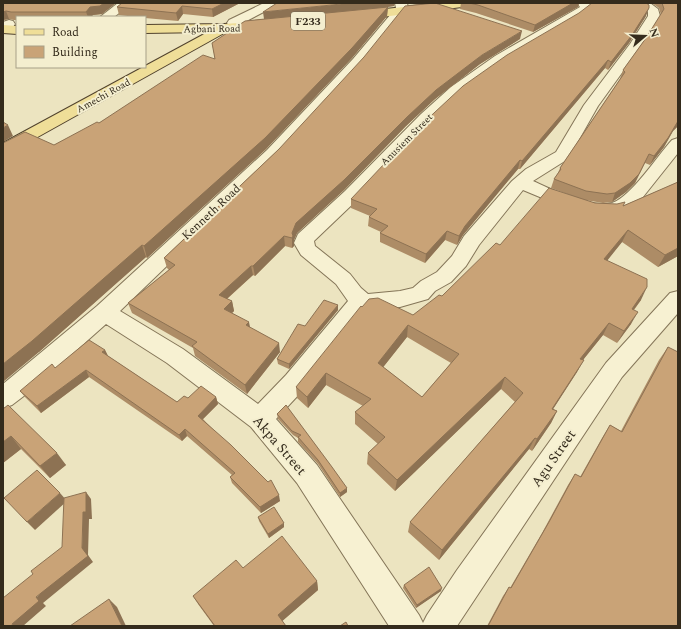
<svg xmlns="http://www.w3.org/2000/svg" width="681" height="629" font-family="Spectral,serif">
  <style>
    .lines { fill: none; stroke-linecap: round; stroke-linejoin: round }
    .minor-casing { stroke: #847558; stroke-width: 2 }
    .major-casing { stroke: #51422d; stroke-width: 2 }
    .minor { fill: #f7f1d2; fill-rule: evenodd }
    .major { fill: #efde98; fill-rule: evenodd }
    .wall { fill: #ad8c66; fill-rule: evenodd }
    .shaded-wall { fill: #8d7253 }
    .building { fill: #c9a377; stroke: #8d7253; fill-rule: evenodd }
    .labels { text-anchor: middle; stroke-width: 4; stroke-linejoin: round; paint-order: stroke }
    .far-street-label { font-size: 10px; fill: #342b1c; stroke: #f4eecf }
    .shield { fill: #f4eecf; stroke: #6e6652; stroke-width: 1 }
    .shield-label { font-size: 11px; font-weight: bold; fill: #342b1c }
    .street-label { font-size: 12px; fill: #342b1c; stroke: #f4eecf }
    .near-street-label { font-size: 14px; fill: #342b1c; stroke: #f4eecf }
  </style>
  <rect width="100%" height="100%" fill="#ece4c0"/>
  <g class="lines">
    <defs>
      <g id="minor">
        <path d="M118,3H132L114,17H100Z"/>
        <path d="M264,3H279L277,5L237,26H229L227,23L229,20Z"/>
        <path d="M395,3H407L408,8L363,65L279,158L120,311L183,349L258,404L286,375L348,301L336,284L301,255L294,243L298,234L345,191L421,114L451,87L495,56L580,7L577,3H590L592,8L590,10L504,62L461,93L418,134L358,199L314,241L315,246L350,274L361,288L368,294L400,291L413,288L421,281L437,272L452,256L464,236L512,181L526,169L556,152L584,105L630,44L648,16V12L636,3H650L658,9L660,16L642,45L598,106L568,159L533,181C553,190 590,209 612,203C631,197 658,155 672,140L678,138V153L643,197L632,207L622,212L612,215L590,214L559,205L523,190L479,245L466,266L451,282L435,291L428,299L400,307L365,310L304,389L276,419L317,465L419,615L423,623L427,615L457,570L606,363L670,293L678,291V313L622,377L457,626H389L297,483L251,427L167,363L106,324L33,389L12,405L3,408V384L97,306L267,150L353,59L396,8Z"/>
        <path d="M9,20L13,21L15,24L13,27L3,31V22Z"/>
      </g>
      <g id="major">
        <path d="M440,3H476L474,5L470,6L358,20L354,19L352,16L354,13L358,12Z"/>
        <path d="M266,21L270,22L272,25L270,28L226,32L9,153L3,155V143L208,32L145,33V25L224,24Z"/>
        <path d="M3,25L17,26V34L3,33Z"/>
      </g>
    </defs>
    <use href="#minor" class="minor-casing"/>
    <use href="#major" class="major-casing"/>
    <use href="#minor" class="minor"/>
    <use href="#major" class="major"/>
  </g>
  <g class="wall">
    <path d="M3,3H116L102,14L93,15L91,17H17V20H14L9,19L3,20Z"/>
    <path d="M122,3H240L213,17L183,14L178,21L145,18V17H136L119,15L117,7Z"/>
    <path d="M461,3H579L578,7L533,32L476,13L460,9Z"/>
    <path d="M652,3H678V126L673,131L664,147L650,165L645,163L635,183L626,192L612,202L603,203L585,200L595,203L623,206L678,182V256L658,267L622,242L607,260L641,300L634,310L631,324L617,343L603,335L583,360L577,372L553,409L557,411L551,423L532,451L529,449L439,560L408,532L410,522L515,402L501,389L395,491L367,464L368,453L378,444L355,424V412L363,406L326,385L308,408L297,398L296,387L413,315L442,296L500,245L578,198L551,188L554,179L558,173L560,168L620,79L623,70L646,38L661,15L659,8ZM407,337L451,363L422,397L383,367Z"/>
    <path d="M394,6L388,7L387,16L352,58L266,149L147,258L146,257L39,352L54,145L99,123L215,59L212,43L245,21Z"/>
    <path d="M646,16L629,43L608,70L605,68L520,169H518L463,235L457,245L445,240L425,263L380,242V233L381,232L368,226L369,217L370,216L351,208V199Z"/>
    <path d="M520,39L480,64L435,99L406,126L344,190L297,233L294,240V246L292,248L285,246L255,276L253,275L227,299L232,301L234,311L232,313L280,352L247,394L195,356L193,348L132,313L128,303L169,270L167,268L164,258L279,149Z"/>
    <path d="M338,305V310L289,369L278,364L277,359L305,326Z"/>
    <path d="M668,347L678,626H487L503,596L509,587L510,588L542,533L568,485L575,474L580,477L602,438L610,425L621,431L659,360Z"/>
    <path d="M105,350L108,356L177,402L188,398L216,397L218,404L203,419L280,501L261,513L232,483L230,477L232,475L187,436L182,441L89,377L41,413L25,397L20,391L55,368Z"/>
    <path d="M286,405L347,492L340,497L318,464L298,442V438L293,435L278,419L277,414Z"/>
    <path d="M3,409L66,465L50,478L21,449L3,463Z"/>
    <path d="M258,517L284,527L269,538L259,521Z"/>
    <path d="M243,568L317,581L318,590L282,621L286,626H214L198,604L193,596Z"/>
    <path d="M404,585L441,591L416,608L403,588Z"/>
  </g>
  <g class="shaded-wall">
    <path d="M104,3H116L102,14L93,15L91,17H88L86,12L90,7Z"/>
    <path d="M224,3H240L213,17L212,9Z"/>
    <path d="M351,3H395L394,6L388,7L387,16L352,58L266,149L147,258L144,246L264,19L263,12Z"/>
    <path d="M409,3H423L409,4Z"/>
    <path d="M573,3H579L578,7L533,32L535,25Z"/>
    <path d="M182,6L183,14L178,21L176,13Z"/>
    <path d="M649,8L646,16L629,43L608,70L611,62Z"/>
    <path d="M6,11L9,19L3,20V12Z"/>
    <path d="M522,31L520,39L480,64L435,99L406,126L344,190L297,233L294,240V246L292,248V233L296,223L407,117L436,90L482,55Z"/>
    <path d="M608,60L605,68L520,169L522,161Z"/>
    <path d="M678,121V126L673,131L664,147L650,165L654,156Z"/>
    <path d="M8,125L13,136L3,142V128Z"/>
    <path d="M649,154L635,183L626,192L612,202L615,193Z"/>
    <path d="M520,160L518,169L463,235L457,245L459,236L465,226Z"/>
    <path d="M628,230L622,242L599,271L604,259Z"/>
    <path d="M447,231L445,240L425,263L426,254Z"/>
    <path d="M284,236L285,246L255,276L253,266Z"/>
    <path d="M142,245L146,257L39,352L3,382V364Z"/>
    <path d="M678,248V256L658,267L665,255Z"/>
    <path d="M251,266L253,275L221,304L219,295Z"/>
    <path d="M647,287L641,300L625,321L632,309Z"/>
    <path d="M232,301L234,311L226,319L224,309Z"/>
    <path d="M338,305V310L289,369V364Z"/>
    <path d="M638,312L631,324L617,343L624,331Z"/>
    <path d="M249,322L251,332L246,325Z"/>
    <path d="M609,323L603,335L574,371L580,359Z"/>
    <path d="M408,325L407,337L377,375L378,363Z"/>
    <path d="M279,343L280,352L247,394L245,385Z"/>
    <path d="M105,350L108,356L102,352Z"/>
    <path d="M584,360L577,372L546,420L552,409Z"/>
    <path d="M86,370L89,377L41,413L37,406Z"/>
    <path d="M326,373V385L308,408L307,397Z"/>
    <path d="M505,377L501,389L395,491L397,480Z"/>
    <path d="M216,397L218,404L200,422L198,416Z"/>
    <path d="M557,411L551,423L532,451L537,439Z"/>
    <path d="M185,429L187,436L182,441L179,435Z"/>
    <path d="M11,436L21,449L3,463V442Z"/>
    <path d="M535,438L529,449L439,560L442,550Z"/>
    <path d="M57,453L66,465L50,478L40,466Z"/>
    <path d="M347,488V492L340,497V493Z"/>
    <path d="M86,492L91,499L92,519H89L88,555L93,562L43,603L46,606L23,626H13L12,624L82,548L83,512Z"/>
    <path d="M60,493L67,501L35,530L27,522Z"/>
    <path d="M279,495L280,501L261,513L260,507Z"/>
    <path d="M284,523V527L269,538L268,534Z"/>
    <path d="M317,581L318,590L280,623L278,615Z"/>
    <path d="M442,588L441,591L416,608L417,605Z"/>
    <path d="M109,599L117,607L126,626H122Z"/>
  </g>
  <g class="building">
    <path d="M3,3H104L100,6L90,7L86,12H11L6,11L3,12Z"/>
    <path d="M122,3H224L212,9L182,6L176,13L117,7Z"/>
    <path d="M277,3H351L263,12Z"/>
    <path d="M435,3L522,31L482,55L436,90L407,117L344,180L296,223L292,233L293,236L292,238L284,236L253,266H251L219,295L232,301L224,309L249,322L246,325L279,343L245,385L192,346L197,342L128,303L175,265L164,258L279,149L364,57L405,6Z"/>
    <path d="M469,3H573L535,25L478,5Z"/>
    <path d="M592,3H646L649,5V8L632,35L611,62L608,60L522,161L520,160L465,226L459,236L447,231L426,254L380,233L388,226L369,217L377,209L351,199L420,126L463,86L507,55L579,13Z"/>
    <path d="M662,3H678V121L668,138L654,156L649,154L639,174L630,183L615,193L607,194L586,191L554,179L561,169L560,168L625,72L623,70L646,38L664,9Z"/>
    <path d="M388,7L352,48L265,138L144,246L142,245L32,341L3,364V143L25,132L54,145L97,122L99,123L203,55L215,59L212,43L245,21Z"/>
    <path d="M3,122L8,125L3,128Z"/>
    <path d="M678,182V248L665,255L628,230L604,259L647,279V287L632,309L638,312L624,331L609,323L580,359L584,360L552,409L557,411L537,439L535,438L442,550L410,522L523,393L505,377L397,480L368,453L385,437L355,412L371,399L326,373L307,397L296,387L361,306L362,307L369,299L378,298L413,315L439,295L442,296L496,243L500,245L549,188L595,203L617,204L625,202L623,206ZM408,325L459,354L422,397L378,363Z"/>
    <path d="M324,300L338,305L289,364L277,359L298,324L305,326Z"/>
    <path d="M89,340L105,350L102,352L177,402L184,396L188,398L201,386L216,397L198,416L231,445L268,482L271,480L279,495L260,507L230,477L235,473L185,429L179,435L86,370L37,406L20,391L52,364L55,368Z"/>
    <path d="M668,347L678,352V626H488L509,587L511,588L549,522L575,474L581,477L610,425L622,432Z"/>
    <path d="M8,405L57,453L40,466L11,436L3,442V409Z"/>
    <path d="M286,405L332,467L347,488L340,493L318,460L298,437L301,435L292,431L277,414Z"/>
    <path d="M37,470L60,493L27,522L4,498Z"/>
    <path d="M86,492V512H83L82,548L88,556L36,597L39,601L12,624L13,626H3V598L33,574L31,571L62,547L64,498Z"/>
    <path d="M274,507L284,523L268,534L258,517Z"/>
    <path d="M282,536L317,581L278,615L286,626H215L193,596L236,560L243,568Z"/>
    <path d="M429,567L442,588L417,605L404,585Z"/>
    <path d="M109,599L122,626H70Z"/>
    <path d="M346,622L348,626H340Z"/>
  </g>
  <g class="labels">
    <g class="far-street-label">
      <text transform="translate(212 28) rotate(-1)" y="4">Agbani Road</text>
      <text transform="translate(103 95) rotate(-29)" y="4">Amechi Road</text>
      <text transform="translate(406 139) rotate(-45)" y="4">Anusiem Street</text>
    </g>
    <rect class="shield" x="291" y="12" width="34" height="18" rx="3"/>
    <g class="shield-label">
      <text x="308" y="25">F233</text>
    </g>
    <g class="street-label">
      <text transform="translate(211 212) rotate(-43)" y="4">Kenneth Road</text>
    </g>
    <g class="near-street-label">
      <text transform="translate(280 445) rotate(49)" y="5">Akpa Street</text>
      <text transform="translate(553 458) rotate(-55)" y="5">Agu Street</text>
    </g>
  </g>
  <rect width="681" height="629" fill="none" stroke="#342b1c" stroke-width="8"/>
  <rect x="16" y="16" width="130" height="52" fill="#f4eecf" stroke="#a7a087"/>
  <rect x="24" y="29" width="20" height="6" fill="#efde98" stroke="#a7a087"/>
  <text x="52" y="36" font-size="12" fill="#342b1c">Road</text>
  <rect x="24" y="46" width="20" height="12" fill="#c9a377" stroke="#a7a087"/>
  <text x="52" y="56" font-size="12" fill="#342b1c">Building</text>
  <g transform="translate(645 36) rotate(71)" stroke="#f4eecf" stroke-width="3" paint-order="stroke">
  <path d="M0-3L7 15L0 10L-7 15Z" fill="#342b1c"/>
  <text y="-6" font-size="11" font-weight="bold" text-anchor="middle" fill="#342b1c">N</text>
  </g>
</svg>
